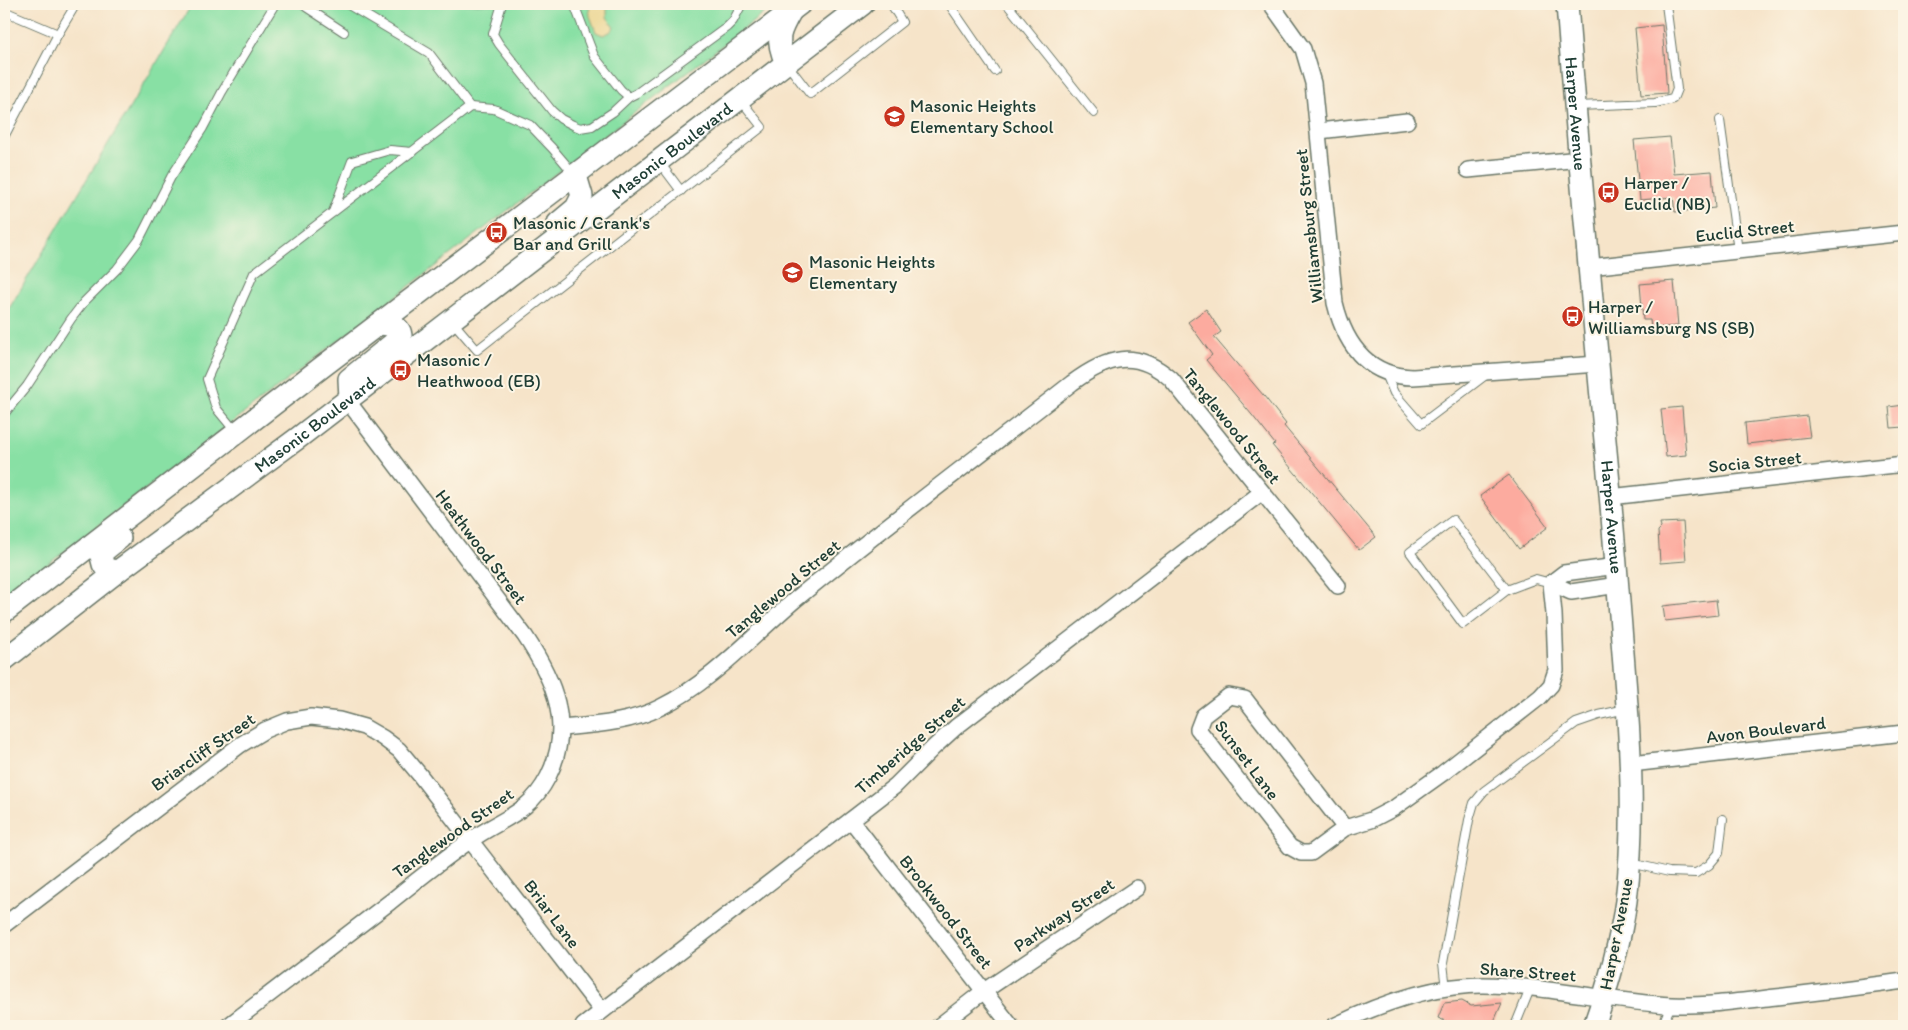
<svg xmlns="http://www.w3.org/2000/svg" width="1908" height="1030" font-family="Itim,sans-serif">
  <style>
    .green { fill: #88e0a4; stroke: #548e6c }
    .sand { fill: #eeda9e; stroke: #868c69 }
    .building { fill: #fcab9f }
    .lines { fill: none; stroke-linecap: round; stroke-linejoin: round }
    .service-casing { stroke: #6a7768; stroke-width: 10 }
    .minor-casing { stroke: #6a7768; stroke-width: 18 }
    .secondary-casing { stroke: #6a7768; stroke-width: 24 }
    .service { stroke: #fff; stroke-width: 8 }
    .minor { stroke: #fff; stroke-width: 15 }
    .secondary { stroke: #fff; stroke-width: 21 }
    .labels { text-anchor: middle; stroke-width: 4; stroke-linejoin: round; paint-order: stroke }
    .poi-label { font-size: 18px; fill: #1f3d34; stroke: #fcf5e5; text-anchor: start }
    .street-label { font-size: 18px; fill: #1f3d34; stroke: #fcf5e5 }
  </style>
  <rect width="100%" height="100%" fill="#fcf5e5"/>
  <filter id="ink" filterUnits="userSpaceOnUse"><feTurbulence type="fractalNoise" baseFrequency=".02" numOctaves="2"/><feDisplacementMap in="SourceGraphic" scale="10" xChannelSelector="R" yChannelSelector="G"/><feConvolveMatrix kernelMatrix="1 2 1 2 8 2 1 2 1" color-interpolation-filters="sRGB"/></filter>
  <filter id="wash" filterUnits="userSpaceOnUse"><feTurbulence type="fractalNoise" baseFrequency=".0096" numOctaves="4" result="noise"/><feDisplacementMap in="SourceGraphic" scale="20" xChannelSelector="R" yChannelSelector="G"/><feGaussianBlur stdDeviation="1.12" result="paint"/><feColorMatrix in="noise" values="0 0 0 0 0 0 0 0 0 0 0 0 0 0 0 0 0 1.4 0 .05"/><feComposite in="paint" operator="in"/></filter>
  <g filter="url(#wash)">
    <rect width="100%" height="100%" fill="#f6e4c9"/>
    <path class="green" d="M192,4H776L4,598V317Z"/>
    <path class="sand" d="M589,4H607V17L614,27L610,32L603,35L596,32L590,16Z"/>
    <g id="blocks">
      <g class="building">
        <path d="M1662,25L1667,93L1641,95L1635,28Z"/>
        <path d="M1670,137L1674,174L1712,171L1715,208L1675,212L1673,197L1640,200L1634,140Z"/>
        <path d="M1674,281L1678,326L1651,328L1650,320H1643L1640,284Z"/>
        <path d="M1206,309L1221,332L1214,337L1264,396L1286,424L1284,426L1376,537L1359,550L1272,445L1275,444L1252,415L1206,360L1212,355L1188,322Z"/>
        <path d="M1904,405V427L1891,428L1889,407Z"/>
        <path d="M1682,407L1686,455L1666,457L1661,409Z"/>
        <path d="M1807,416L1810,437L1747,444L1745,423Z"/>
        <path d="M1509,475L1548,527L1519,549L1480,496Z"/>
        <path d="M1683,522L1686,561L1660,563L1658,531L1661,528L1660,523Z"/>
        <path d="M1716,600L1718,615L1665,621L1663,606Z"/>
        <path d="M1462,1001L1471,1006L1502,1003L1492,1026H1449L1450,1023L1438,1018L1444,1003Z"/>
      </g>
    </g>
  </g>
  <g filter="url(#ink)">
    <use href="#blocks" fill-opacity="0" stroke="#6a7768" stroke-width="1"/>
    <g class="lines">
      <defs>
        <g id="service">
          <path d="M347,4L429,53L470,107"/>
          <path d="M502,4L493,34L499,44L552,111L561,119L573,125L580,128L592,126L613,112L629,97L637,93L727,27L733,21L742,4"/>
          <path d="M574,4L594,56L621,90L629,97"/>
          <path d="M949,4L995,71"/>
          <path d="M1007,4L1094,113"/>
          <path d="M306,7L344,32"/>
          <path d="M4,11L58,34"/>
          <path d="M787,64L810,94L902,22L891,4"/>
          <path d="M1577,106L1655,103L1673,99L1677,89L1666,4"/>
          <path d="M1720,120L1738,251"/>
          <path d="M4,137L58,34L76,4"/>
          <path d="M660,163L681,191"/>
          <path d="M333,212L352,161L390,150L412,152"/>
          <path d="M453,322L477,350L762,127L740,99"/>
          <path d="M1386,374L1394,393L1421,424L1487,374"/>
          <path d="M4,414L27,386L71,319L84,302L117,269L139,240L171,177L203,128L222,92L275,4"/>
          <path d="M235,431L216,408L207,379L254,273L470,107L494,109L530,125L552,148L574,174"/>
          <path d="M1507,590L1453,520L1410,552L1463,624L1507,590L1536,579L1551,583"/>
          <path d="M1631,863L1669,872L1696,873L1709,865L1719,853L1723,819"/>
          <path d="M1446,989L1443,963L1469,820L1474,803L1484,791L1576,723L1599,715L1626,709"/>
          <path d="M1515,1026L1530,989"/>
          <path d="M1662,1026L1671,1005"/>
        </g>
        <g id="minor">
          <path d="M1271,4L1303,49L1313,83L1335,303C1345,344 1367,376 1413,377L1598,364"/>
          <path d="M1319,131L1407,121"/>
          <path d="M1468,170L1580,159"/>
          <path d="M1589,267L1904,233"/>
          <path d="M1610,497L1904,464"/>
          <path d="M1617,566L1564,573L1551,583L1571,592L1618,585"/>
          <path d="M562,728C595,725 630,723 661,707C713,681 752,636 796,599C886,525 980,455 1072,383C1107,357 1135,348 1171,379L1338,586"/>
          <path d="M1631,764L1904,733"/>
          <path d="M851,820L1011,1026"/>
          <path d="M1345,828L1245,699L1229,696L1203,716L1198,729L1290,847L1301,853H1311L1345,828L1371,820L1394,808L1443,773L1540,697L1551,685L1556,670L1554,614L1551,583"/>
          <path d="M4,925L240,745L265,730L287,721L311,717L339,720L364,727L383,738L399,750L419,774L602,1011"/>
          <path d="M228,1026C282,985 336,943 390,902C416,881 443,859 471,840C502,818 529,814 548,777C574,725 554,680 525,636L347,400"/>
          <path d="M583,1026L895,786L934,747L956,727L1262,492"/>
          <path d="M939,1026L984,991L1137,888"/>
          <path d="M1334,1026C1379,1004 1432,985 1483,985C1546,985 1608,1002 1671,1005C1706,1006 1742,1001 1776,997C1819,992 1862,987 1904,981"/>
        </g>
        <g id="secondary">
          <path id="s1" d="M1567,4C1579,164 1594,323 1609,483C1615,548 1620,614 1625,679C1631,753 1635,827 1626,901C1620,944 1608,986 1594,1026"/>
          <path d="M786,63C775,39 779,32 791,11"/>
          <path d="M558,223L576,208L582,196L576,176"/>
          <path d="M350,398L349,379L401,337C401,325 389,325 379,324"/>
          <path d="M118,571L106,569L103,564L101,556L105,550L120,538"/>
          <path d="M4,612L322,367L800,4"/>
          <path id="s2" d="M4,660L118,571L298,438L863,4"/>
        </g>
      </defs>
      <use href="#service" class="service-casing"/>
      <use href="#minor" class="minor-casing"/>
      <use href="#secondary" class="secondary-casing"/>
      <use href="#service" class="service"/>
      <use href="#minor" class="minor"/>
      <use href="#secondary" class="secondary"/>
    </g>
  </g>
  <defs>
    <symbol id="school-disc" viewBox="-11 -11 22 22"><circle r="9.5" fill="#c8321e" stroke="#fcf5e5"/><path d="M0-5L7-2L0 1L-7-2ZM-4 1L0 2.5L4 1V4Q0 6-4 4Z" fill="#fff"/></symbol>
    <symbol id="bus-disc" viewBox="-11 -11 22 22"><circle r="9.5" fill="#c8321e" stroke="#fcf5e5"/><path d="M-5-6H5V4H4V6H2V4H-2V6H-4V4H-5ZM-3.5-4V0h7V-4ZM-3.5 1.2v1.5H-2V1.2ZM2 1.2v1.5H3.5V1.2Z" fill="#fff"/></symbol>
  </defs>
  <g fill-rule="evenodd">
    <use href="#school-disc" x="882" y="104" width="25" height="25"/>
    <use href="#bus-disc" x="1596" y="180" width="25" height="25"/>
    <use href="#bus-disc" x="484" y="220" width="25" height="25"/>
    <use href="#school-disc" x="780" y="260" width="25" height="25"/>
    <use href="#bus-disc" x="1560" y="304" width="25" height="25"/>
    <use href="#bus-disc" x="388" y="358" width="25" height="25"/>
  </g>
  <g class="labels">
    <g class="poi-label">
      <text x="910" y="112">Masonic Heights<tspan x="910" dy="21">Elementary School</tspan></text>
      <text x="1624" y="189">Harper /<tspan x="1624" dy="21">Euclid (NB)</tspan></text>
      <text x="513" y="229">Masonic / Crank's<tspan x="513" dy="21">Bar and Grill</tspan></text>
      <text x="809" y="268">Masonic Heights<tspan x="809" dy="21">Elementary</tspan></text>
      <text x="1588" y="313">Harper /<tspan x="1588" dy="21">Williamsburg NS (SB)</tspan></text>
      <text x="417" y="366">Masonic /<tspan x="417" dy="21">Heathwood (EB)</tspan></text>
    </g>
    <g class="street-label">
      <text dy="6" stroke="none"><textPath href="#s1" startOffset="110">Harper Avenue</textPath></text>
      <text dy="6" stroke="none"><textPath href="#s2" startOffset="840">Masonic Boulevard</textPath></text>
      <text transform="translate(1309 226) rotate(-96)" y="6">Williamsburg Street</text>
      <text transform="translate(1745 231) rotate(-6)" y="6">Euclid Street</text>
      <text dy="6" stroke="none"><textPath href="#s2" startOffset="390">Masonic Boulevard</textPath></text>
      <text transform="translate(1232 426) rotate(51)" y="6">Tanglewood Street</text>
      <text transform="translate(1755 462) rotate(-6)" y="6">Socia Street</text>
      <text dy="6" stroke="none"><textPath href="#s1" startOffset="515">Harper Avenue</textPath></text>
      <text transform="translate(481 547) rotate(53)" y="6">Heathwood Street</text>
      <text transform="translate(783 589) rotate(-40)" y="6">Tanglewood Street</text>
      <text transform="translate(1766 730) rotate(-7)" y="6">Avon Boulevard</text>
      <text transform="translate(910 745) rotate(-41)" y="6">Timberidge Street</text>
      <text transform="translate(203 752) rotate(-35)" y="6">Briarcliff Street</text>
      <text transform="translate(1247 760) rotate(53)" y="6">Sunset Lane</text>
      <text transform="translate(453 833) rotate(-35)" y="6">Tanglewood Street</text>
      <text transform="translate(946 912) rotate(52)" y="6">Brookwood Street</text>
      <text transform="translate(552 914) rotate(53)" y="6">Briar Lane</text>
      <text transform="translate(1064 915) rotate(-34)" y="6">Parkway Street</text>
      <text transform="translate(1616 934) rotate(-79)" y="6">Harper Avenue</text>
      <text transform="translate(1528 972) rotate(4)" y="6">Share Street</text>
    </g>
  </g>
  <rect width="1908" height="1030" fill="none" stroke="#fcf5e5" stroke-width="20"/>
</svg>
